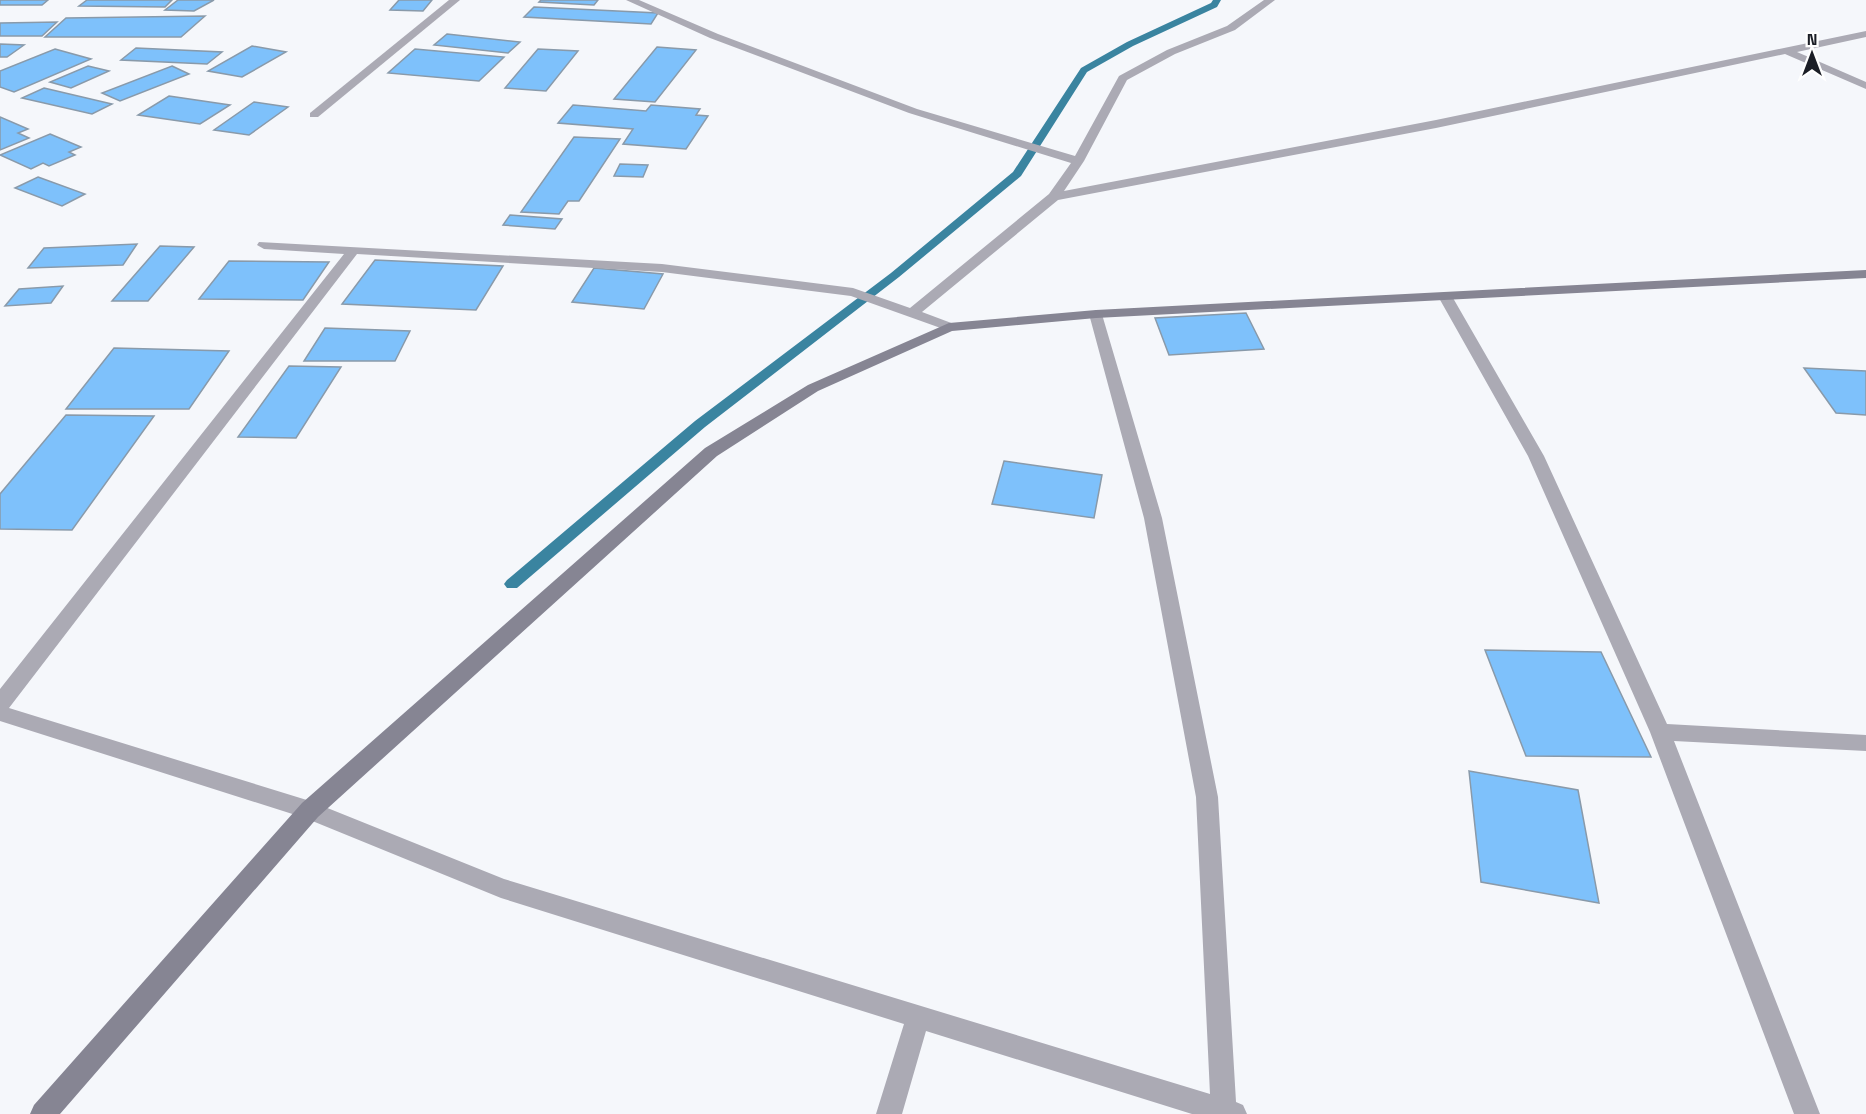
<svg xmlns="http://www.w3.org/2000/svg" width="1866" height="1114" font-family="'Space Grotesk',sans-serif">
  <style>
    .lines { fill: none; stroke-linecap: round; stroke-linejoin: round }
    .stream { fill: #3a84a0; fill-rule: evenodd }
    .building { fill: #7ec1fb; stroke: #899aaa; stroke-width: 1.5 }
    .minor { fill: #abaab4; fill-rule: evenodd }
    .secondary { fill: #868593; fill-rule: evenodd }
  </style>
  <rect width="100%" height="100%" fill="#f5f7fb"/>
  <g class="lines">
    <path class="stream" d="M1213,0H1221L1217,7L1133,46L1087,72L1021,176L899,277L705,427L517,588H507L504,584L507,580L695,421L891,273L1013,172L1081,68L1127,42L1211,3Z"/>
  </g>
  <g class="building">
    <path d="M0,0H48L42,5H0Z"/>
    <path d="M87,0H172L165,7L79,6Z"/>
    <path d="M178,0H214L194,11L165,10Z"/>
    <path d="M399,0H432L423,11L390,10Z"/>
    <path d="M541,0H598L594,5L539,2Z"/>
    <path d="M534,7L658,13L651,24L524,17Z"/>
    <path d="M205,16L181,37H45L66,18Z"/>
    <path d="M57,22L42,36H0V23Z"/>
    <path d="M447,34L520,42L508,53L434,45Z"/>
    <path d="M0,44L24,45L7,57H0Z"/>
    <path d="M252,46L286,52L242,77L208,71Z"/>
    <path d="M657,47L696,50L655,102L614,99Z"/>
    <path d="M136,48L222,52L207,64L121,60Z"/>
    <path d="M55,49L91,59L14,92L0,87V71Z"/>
    <path d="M415,49L504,57L479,81L388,73Z"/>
    <path d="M538,49L578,51L546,91L505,88Z"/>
    <path d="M88,66L109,71L71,88L50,82Z"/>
    <path d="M172,66L189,74L120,101L102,93Z"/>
    <path d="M44,88L112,104L92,114L22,98Z"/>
    <path d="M169,96L230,105L200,124L138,115Z"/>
    <path d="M254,102L288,107L249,135L214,130Z"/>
    <path d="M573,105L646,111L651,105L700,109L696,115L708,116L686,149L623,144L633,129L558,123Z"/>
    <path d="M0,117L28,129L18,133L29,138L0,150Z"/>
    <path d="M50,134L81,147L69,152L75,155L49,166L43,163L31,169L0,155Z"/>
    <path d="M574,137L620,139L579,201H568L559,214L521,212Z"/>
    <path d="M620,164L648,165L643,177L614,176Z"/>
    <path d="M38,177L85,194L62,206L15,188Z"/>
    <path d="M510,215L562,219L555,229L503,225Z"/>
    <path d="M137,244L123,265L28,268L44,248Z"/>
    <path d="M160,246L194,247L148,301H112Z"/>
    <path d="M375,260L503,266L476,310L342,304Z"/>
    <path d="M229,261L329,262L303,300L199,299Z"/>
    <path d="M594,268L663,274L644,309L572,302Z"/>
    <path d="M63,286L51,303L5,306L19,289Z"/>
    <path d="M1246,313L1264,349L1169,355L1155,318Z"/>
    <path d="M325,328L410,331L395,361H304Z"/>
    <path d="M114,348L229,351L189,409H66Z"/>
    <path d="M289,366L341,367L296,438L238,437Z"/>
    <path d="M1804,368L1866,371V415L1836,413Z"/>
    <path d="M66,415L154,416L72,530L0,529V494Z"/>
    <path d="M1004,461L1102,475L1094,518L992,504Z"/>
    <path d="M1485,650L1601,652L1651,757L1526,756Z"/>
    <path d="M1469,771L1578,790L1599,903L1481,882Z"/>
  </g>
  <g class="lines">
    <g class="minor">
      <path d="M449,0H460L318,117H310V113Z"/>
      <path d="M626,0H639L718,34L917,109L1075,156L1119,76L1167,50L1227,26L1264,0H1275L1235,30L1175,54L1127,80L1084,161L1064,191L1436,120L1866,31V37L1797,52L1866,82V89L1785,54L1436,128L1058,200L922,312L954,324L956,327L949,331L851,296L662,272L357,254L9,708L310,801L504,879L1210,1094L1196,797L1144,518L1089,314L1096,310L1101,311L1162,518L1218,797L1236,1102L1243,1105L1247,1114H1192L926,1031L902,1114H876L904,1024L501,898L305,818L0,721V689L344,254L264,249L257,245L259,242L662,264L853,288L910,308L1049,194L1071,163L909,113L710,38Z"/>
      <path d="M1446,294L1453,298L1544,456L1667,724L1866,735V751L1674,741L1820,1114H1794L1650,732L1528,456L1439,298Z"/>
    </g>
    <path class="secondary" d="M1866,270V278L1096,318L952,331L818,391L717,456L318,817L60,1114H30L34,1105L302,803L705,448L808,385L949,323L1096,310Z"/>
  </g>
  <g transform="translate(1812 54)" stroke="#ffffff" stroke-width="4.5" paint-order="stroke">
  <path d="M0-4.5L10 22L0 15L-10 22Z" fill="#1b1e26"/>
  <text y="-9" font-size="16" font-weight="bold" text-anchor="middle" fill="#1b1e26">N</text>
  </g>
</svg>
